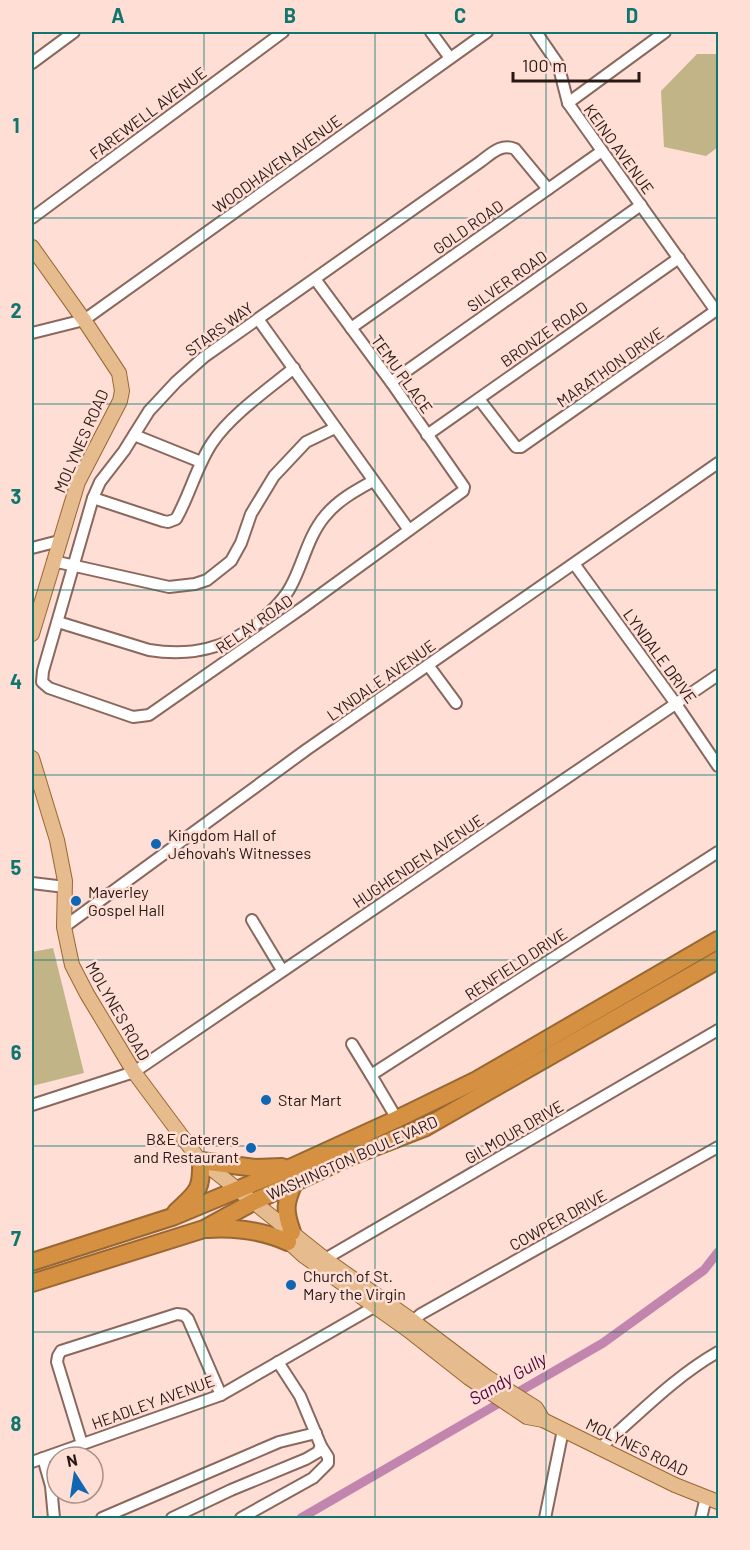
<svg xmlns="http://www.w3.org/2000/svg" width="750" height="1550" font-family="Barlow,sans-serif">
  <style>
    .green { fill: #c1b587 }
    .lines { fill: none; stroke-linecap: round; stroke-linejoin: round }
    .canal { stroke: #c185ae; stroke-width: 9 }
    .minor-casing { stroke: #8a685d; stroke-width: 14 }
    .major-casing { stroke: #986732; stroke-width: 16 }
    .highway-casing { stroke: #986732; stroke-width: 20 }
    .minor { stroke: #fff; stroke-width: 10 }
    .major { stroke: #e6bc8e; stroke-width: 14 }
    .highway { stroke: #d59042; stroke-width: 16 }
    .grid { fill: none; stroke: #0f766e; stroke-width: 1.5; stroke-opacity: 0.55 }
    .poi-dot { fill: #0f66b3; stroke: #feded5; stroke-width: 2 }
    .labels { text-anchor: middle; stroke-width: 5; stroke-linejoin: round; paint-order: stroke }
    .street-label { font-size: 16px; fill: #271a15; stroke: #feded5 }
    .poi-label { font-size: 16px; fill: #271a15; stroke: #feded5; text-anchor: start }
    .water-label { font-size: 18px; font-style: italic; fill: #500640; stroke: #feded5 }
    .neatline { fill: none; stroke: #0f766e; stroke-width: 2 }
    .grid-label { font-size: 20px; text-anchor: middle; font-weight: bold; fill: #0f766e }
  </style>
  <rect width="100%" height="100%" fill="#feded5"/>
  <g class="green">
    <path d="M697,54H718V147L706,156L664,147L661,91Z"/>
    <path d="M53,948L84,1073L32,1086V952Z"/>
  </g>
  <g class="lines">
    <path class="canal" d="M301,1518L603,1343L704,1270L718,1252"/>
    <defs>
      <g id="minor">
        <path d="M431,32L450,58"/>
        <path d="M536,32L558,64L568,103L716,311"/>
        <path d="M32,63L74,32"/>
        <path d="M568,103L665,32"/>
        <path d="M32,218L283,32"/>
        <path d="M315,279L391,382L464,487L463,491L302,608L149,715L133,717L49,688L42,682L43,671L93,498L100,482L124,451L149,411L176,382L204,357L480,162C491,154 501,143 515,149L548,189"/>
        <path d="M258,319L409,530"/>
        <path d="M351,328L602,151"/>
        <path d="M32,333L84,320L487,32"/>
        <path d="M391,382L641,205"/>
        <path d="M479,399L516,447H521L718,309"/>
        <path d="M134,435L201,462"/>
        <path d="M427,435L679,258"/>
        <path d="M93,498L163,521L168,522L176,519C190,495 196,467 212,443C231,415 267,390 294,368"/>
        <path d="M32,548L59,541"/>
        <path d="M53,561L169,587L195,584L207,580L231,561L241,543L251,514L274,476L306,442L335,428"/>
        <path d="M575,565L676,704L718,766"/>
        <path d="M58,622L149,650C191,657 227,649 260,621C272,611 284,600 291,586C303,564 308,536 325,516C338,500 355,491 373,481"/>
        <path d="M428,665L456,703"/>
        <path d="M32,883L65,887"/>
        <path d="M252,920L282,970"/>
        <path d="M64,927L306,750L718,463"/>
        <path d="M352,1044L371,1075"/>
        <path d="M32,1105L134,1072L718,675"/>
        <path d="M397,1119L371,1075L718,852"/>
        <path d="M325,1259L718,1030"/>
        <path d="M413,1321L421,1314L718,1147"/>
        <path d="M82,1444L57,1362L58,1356L61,1351L177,1314L184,1315L188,1319L221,1395"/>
        <path d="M600,1448C638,1415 674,1377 718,1352"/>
        <path d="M43,1458L51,1486L54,1518"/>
        <path d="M32,1462L221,1395L374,1307"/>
        <path d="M102,1518L279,1442L316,1433"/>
        <path d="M172,1518L231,1490L306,1459L318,1452L321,1446"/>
        <path d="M241,1518L313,1478L328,1463V1457L321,1446L300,1396L278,1362"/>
        <path d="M545,1518L563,1430"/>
        <path d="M701,1518L706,1497"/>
      </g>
      <g id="major">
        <path d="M32,247L84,320L119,373L122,391L120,401L78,482L32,634"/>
        <path d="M32,758L57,840L65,881L64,927L72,965L87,994L134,1072L198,1158L325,1259L413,1321L487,1377L536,1408L543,1420"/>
        <path d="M281,1235L304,1256L408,1330L469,1378L527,1417L543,1420L675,1485L718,1502"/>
      </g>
      <g id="highway">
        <path d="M176,1212C197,1192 202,1191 201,1161L256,1168L282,1167"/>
        <path d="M207,1229C236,1227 261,1230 288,1242"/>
        <path d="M292,1232C284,1210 285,1203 294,1183"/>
        <path d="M32,1262L172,1217L292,1167L397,1119L477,1080L718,940"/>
        <path d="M32,1283L204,1229L253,1202L349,1157L424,1128L718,960"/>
      </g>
    </defs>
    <use href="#minor" class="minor-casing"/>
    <use href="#major" class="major-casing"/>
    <use href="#highway" class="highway-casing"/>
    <use href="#minor" class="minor"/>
    <use href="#major" class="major"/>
    <use href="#highway" class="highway"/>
  </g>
  <path class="grid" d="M204,32V1518M375,32V1518M546,32V1518M32,218H718M32,404H718M32,590H718M32,775H718M32,960H718M32,1146H718M32,1332H718"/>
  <g class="poi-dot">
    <circle cx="156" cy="844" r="6"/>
    <circle cx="76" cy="901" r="6"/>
    <circle cx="266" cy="1100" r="6"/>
    <circle cx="251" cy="1148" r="6"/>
    <circle cx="291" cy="1285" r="6"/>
  </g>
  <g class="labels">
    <g class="street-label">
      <text transform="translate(148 113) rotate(-37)" y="6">FAREWELL AVENUE</text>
      <text transform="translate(619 149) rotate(54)" y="6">KEINO AVENUE</text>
      <text transform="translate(277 164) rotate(-36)" y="6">WOODHAVEN AVENUE</text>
      <text transform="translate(468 227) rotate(-35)" y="6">GOLD ROAD</text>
      <text transform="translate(507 281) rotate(-35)" y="6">SILVER ROAD</text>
      <text transform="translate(219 329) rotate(-36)" y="6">STARS WAY</text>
      <text transform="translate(544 334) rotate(-35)" y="6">BRONZE ROAD</text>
      <text transform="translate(610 367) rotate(-35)" y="6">MARATHON DRIVE</text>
      <text transform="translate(402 374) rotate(54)" y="6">TEMU PLACE</text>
      <text transform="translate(81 441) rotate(-66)" y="6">MOLYNES ROAD</text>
      <text transform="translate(254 624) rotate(-35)" y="6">RELAY ROAD</text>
      <text transform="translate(660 656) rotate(54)" y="6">LYNDALE DRIVE</text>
      <text transform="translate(381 680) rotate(-35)" y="6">LYNDALE AVENUE</text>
      <text transform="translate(418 861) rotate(-34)" y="6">HUGHENDEN AVENUE</text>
      <text transform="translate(516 964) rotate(-33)" y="6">RENFIELD DRIVE</text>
      <text transform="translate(118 1011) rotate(60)" y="6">MOLYNES ROAD</text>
      <text transform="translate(514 1132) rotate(-30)" y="6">GILMOUR DRIVE</text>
      <text transform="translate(352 1158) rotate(-24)" y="6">WASHINGTON BOULEVARD</text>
      <text transform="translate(558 1220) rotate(-29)" y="6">COWPER DRIVE</text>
      <text transform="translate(153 1402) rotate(-20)" y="6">HEADLEY AVENUE</text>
      <text transform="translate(637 1447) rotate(26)" y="6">MOLYNES ROAD</text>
    </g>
    <g class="poi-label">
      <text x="168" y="841">Kingdom Hall of<tspan x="168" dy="18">Jehovah's Witnesses</tspan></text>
      <text x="88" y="898">Maverley<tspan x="88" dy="18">Gospel Hall</tspan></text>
      <text x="278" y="1106">Star Mart</text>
      <text x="239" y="1145" text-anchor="end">B&amp;E Caterers<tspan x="239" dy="18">and Restaurant</tspan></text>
      <text x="303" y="1282">Church of St.<tspan x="303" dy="18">Mary the Virgin</tspan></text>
    </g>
    <g class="water-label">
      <text transform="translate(508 1379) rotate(-30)" y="6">Sandy Gully</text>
    </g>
  </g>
  <rect width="750" height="1550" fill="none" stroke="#feded5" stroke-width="66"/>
  <g transform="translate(75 1475) rotate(348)"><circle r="28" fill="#feded5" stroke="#a89088" stroke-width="1.5"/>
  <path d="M0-4.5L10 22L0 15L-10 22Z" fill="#0f66b3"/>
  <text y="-9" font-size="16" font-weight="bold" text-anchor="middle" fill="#271a15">N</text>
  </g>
  <path d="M513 72v9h126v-9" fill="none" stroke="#271a15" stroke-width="3"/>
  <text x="522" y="72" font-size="18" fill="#271a15" stroke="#feded5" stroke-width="4.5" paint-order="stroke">100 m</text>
  <rect x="33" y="33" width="684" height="1484" class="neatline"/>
  <g class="grid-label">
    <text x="118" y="23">A</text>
    <text x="290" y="23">B</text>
    <text x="460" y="23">C</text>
    <text x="632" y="23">D</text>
    <text x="16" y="133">1</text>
    <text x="16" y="318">2</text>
    <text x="16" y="504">3</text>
    <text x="16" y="689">4</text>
    <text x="16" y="875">5</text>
    <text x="16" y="1060">6</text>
    <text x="16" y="1246">7</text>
    <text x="16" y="1431">8</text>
  </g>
</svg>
